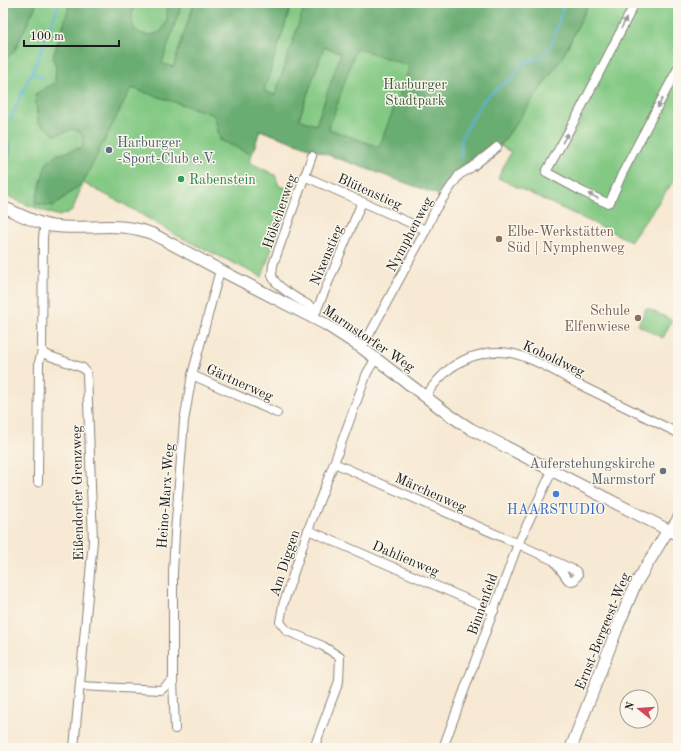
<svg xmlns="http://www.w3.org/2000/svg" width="681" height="751" font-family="'Old Standard TT',serif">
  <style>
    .green { fill: #83c984; stroke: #507250 }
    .forest { fill: #6aad72; stroke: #436447; fill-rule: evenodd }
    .water { fill: #5cb3d9; stroke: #3c687a }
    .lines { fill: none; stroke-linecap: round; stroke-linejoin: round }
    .stream { stroke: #5cb3d9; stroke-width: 2 }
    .street-casing { stroke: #8a8278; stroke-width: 10 }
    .secondary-casing { stroke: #8a8278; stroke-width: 13 }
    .street { stroke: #fff; stroke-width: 8 }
    .secondary { stroke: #fff; stroke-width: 11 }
    .oneway { fill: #999 }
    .service-dot { fill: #5c6f8a; stroke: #fbf7ec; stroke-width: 1.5 }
    .leisure-dot { fill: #2e9e5b; stroke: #fbf7ec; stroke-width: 1.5 }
    .education-dot { fill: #8d6e63; stroke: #fbf7ec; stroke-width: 1.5 }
    .worship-dot { fill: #6b7280; stroke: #fbf7ec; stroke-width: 1.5 }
    .shop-dot { fill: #3f7fe0; stroke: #fbf7ec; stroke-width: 1.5 }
    .labels { text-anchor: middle; stroke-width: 3; stroke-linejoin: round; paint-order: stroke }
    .park-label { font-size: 14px; fill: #405940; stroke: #fbf7ec }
    .service-label { font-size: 14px; fill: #4e5e75; stroke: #fbf7ec; text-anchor: start }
    .leisure-label { font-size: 14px; fill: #27864d; stroke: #fbf7ec; text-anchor: start }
    .street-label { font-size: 14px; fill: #1c1c1c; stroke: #fbf7ec }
    .education-label { font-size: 14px; fill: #785e54; stroke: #fbf7ec; text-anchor: start }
    .worship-label { font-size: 14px; fill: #5b616d; stroke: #fbf7ec; text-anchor: end }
    .shop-label { font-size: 14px; fill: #366cbe; stroke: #fbf7ec }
  </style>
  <rect width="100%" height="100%" fill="#fbf7ec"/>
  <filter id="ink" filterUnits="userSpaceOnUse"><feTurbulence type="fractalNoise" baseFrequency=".025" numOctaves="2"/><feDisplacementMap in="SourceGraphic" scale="8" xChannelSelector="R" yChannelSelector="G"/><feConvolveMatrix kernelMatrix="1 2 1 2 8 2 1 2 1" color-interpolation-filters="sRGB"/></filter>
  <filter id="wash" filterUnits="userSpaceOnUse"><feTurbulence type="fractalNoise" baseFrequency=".012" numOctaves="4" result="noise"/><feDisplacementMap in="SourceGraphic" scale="16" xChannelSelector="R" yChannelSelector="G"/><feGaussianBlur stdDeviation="0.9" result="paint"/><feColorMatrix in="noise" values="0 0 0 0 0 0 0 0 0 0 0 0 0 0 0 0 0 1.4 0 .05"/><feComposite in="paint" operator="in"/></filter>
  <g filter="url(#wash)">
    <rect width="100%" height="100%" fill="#f7e9d3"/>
    <g class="green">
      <path d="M3,3H583L454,173L439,195L260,130L249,162L275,175L279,186L292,190L262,277L176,235L122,203L83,183L72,211L59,216L25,204L3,194Z"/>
      <path d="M589,3H678V175L631,241L498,178L511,152L500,146L562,58Z"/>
      <path d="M646,308L672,320L663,338L638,325Z"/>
    </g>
    <g class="forest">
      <path d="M3,3H37L15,50L3,62Z"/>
      <path d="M69,3H134C134,9 131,16 132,22C134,38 160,39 165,25C168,19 167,10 167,3H182L162,63L173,67L194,3H589L562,58L500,146L455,175L439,195L260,130L252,155L220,140L214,115L131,88L83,183L53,206L35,204L46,164L56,155L83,147L82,134L74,129L55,135L38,122L35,94L55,83L56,68L53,57L67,14ZM292,3L304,7L275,95L264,91ZM324,47L341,53L316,125L299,119ZM356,48L410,66L379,147L329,129Z"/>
    </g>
    <path class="water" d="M6,142L10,144C11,150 11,156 7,161H5C3,155 1,147 6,142Z"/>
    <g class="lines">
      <g class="stream">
        <path d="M31,73L42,77"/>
        <path d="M10,120L41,52L59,3"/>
        <path d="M461,159V141L463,135L476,112L483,101L488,96L514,76L523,62C529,60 536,61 541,57C554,49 560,18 564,3"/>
      </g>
    </g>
  </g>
  <g filter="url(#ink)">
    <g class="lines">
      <defs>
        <g id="street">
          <path d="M635,3L576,118L546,172L583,192L607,203L610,202L622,174L678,68"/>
          <path d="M312,156L273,265C273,268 272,272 272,275C274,288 306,303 317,310"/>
          <path d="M304,176L426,230"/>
          <path d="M45,224L43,237L42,351L47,355L83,368L87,373L93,541L74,748"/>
          <path d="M315,314L362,202"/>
          <path d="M362,348L426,230L435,210L459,175L472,167L497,147"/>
          <path d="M192,375L277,413"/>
          <path d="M425,396C431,389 436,381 443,375C450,367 461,361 471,357C479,355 486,352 495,352C523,350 557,373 582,386C614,402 646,417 678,433"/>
          <path d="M334,463L518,544L576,571L578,575L575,580L572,581L568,580L555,562"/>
          <path d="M38,482L39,362L42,351"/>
          <path d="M308,530L494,611"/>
          <path d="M668,530L674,523L678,516"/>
          <path d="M80,686L161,690L173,680"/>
          <path d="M175,729L173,680V573L175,533L184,421L192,375L220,270"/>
          <path d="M314,748L339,681L340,657L323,646L287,631L280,622L283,605L308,530L334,463L367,373L376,358"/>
          <path d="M443,748L518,544L552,471"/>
        </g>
        <g id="secondary">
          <path d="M3,207C19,214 35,223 52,226C87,231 118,220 153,234L220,270L325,324L362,348L448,414L471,429L678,535"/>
          <path d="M571,748L618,626L635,585L668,530"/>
        </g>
      </defs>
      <use href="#street" class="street-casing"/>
      <use href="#secondary" class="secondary-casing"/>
      <use href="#street" class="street"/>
      <use href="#secondary" class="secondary"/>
    </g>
    <defs><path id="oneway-solid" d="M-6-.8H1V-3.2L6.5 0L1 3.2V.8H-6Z"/></defs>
    <g class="oneway">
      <use href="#oneway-solid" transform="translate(624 23) rotate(-63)"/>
      <use href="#oneway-solid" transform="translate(660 103) rotate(118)"/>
      <use href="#oneway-solid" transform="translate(565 138) rotate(-61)"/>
      <use href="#oneway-solid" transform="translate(593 196) rotate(-155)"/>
    </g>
  </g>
  <circle class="service-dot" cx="109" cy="150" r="4"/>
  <circle class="leisure-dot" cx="181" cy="179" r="4"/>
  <g class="education-dot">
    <circle cx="499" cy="239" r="4"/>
    <circle cx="638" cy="318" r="4"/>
  </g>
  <circle class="worship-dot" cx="663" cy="471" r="4"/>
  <circle class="shop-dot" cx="556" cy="494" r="4"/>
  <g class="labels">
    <g class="park-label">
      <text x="415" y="89">Harburger<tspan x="415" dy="16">Stadtpark</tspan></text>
    </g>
    <g class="service-label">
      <text x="117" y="147">Harburger<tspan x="117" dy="16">-Sport-Club e.V.</tspan></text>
    </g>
    <g class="leisure-label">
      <text x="189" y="184">Rabenstein</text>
    </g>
    <g class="street-label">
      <text transform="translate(370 191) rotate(24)" y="5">Blütenstieg</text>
      <text transform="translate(279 211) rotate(-71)" y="5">Hölscherweg</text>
      <text transform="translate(409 234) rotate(-62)" y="5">Nymphenweg</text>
      <text transform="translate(326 255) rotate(-67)" y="5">Nixenstieg</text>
      <text transform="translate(369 338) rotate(34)" y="5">Marmstorfer Weg</text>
      <text transform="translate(554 358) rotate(25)" y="5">Koboldweg</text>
      <text transform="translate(240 382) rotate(24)" y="5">Gärtnerweg</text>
      <text transform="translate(431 492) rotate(24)" y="5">Märchenweg</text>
      <text transform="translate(77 493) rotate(-91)" y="5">Eißendorfer Grenzweg</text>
      <text transform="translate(165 496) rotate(-86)" y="5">Heino-Marx-Weg</text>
      <text transform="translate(406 558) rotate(23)" y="5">Dahlienweg</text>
      <text transform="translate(284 563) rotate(-72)" y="5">Am Diggen</text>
      <text transform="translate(482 604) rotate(-70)" y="5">Binnenfeld</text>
      <text transform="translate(602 631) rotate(-68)" y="5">Ernst-Bergeest-Weg</text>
    </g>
    <g class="education-label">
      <text x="507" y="236">Elbe-Werkstätten<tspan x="507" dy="16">Süd | Nymphenweg</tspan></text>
      <text x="630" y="315" text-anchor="end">Schule<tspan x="630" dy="16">Elfenwiese</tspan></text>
    </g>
    <g class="worship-label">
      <text x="655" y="468">Auferstehungskirche<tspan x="655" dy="16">Marmstorf</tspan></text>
    </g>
    <g class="shop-label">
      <text x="556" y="514">HAARSTUDIO</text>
    </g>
  </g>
  <rect width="681" height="751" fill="none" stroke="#fbf7ec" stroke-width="16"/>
  <g transform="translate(639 709) rotate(287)"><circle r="19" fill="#fbf7ec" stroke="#a29f99"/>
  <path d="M0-3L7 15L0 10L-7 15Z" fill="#d1495b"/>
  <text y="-6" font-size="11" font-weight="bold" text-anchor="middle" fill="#1c1c1c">N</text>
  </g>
  <path d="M24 40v6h95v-6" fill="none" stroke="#1c1c1c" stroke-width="2"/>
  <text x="30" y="40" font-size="12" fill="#1c1c1c" stroke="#fbf7ec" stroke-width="3" paint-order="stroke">100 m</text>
</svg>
